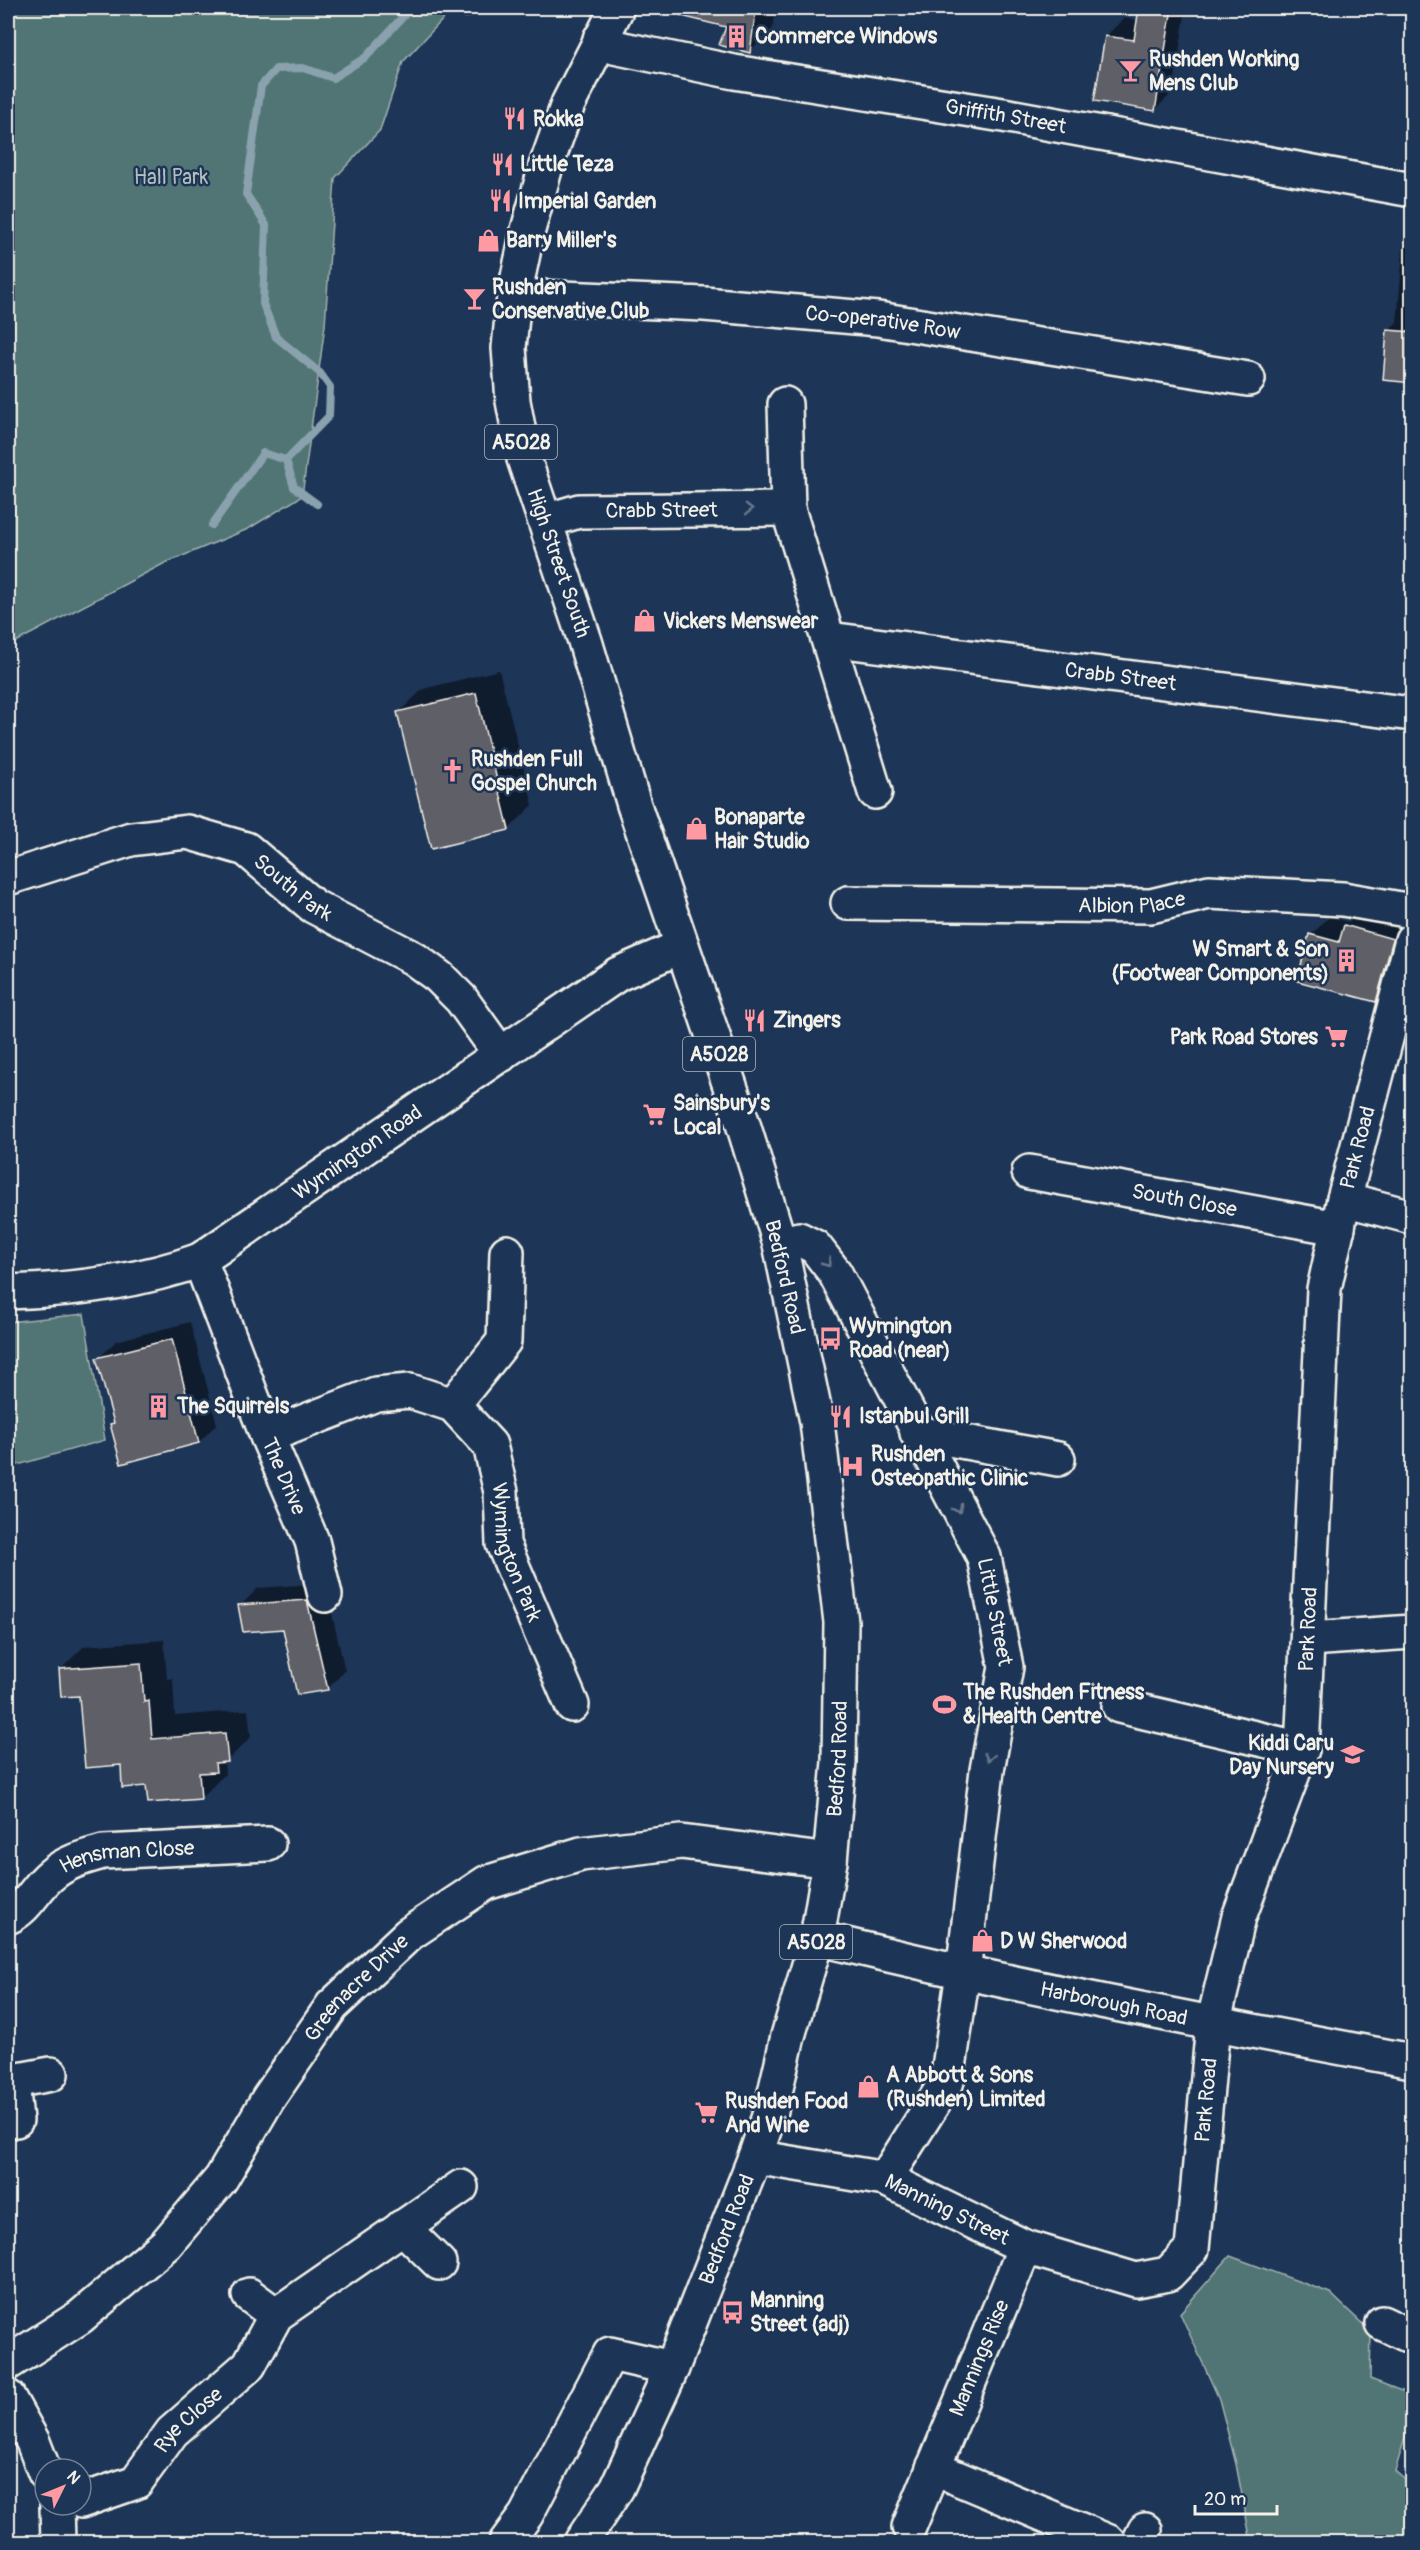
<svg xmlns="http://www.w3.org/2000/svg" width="1420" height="2550" font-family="Pangolin,sans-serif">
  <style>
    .green { fill: #517475; stroke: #a2b2ae; stroke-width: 1.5 }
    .shadow { fill: #0007 }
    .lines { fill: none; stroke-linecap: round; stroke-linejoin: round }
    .stream { stroke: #89a2ad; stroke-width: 8 }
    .building { fill: #5e5e68; stroke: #f4f1e8; stroke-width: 1.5 }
    .minor-casing { stroke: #f4f1e8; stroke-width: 38 }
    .major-casing { stroke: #f4f1e8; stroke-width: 38 }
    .minor { stroke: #1d3557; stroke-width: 33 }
    .major { stroke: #1d3557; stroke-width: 33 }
    .oneway { stroke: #68778a }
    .labels { text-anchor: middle; stroke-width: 5; stroke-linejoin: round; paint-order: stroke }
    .shield { fill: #1d3557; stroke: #b4b9bc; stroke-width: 1.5 }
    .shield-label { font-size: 20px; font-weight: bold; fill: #f4f1e8 }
    .poi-label { font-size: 21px; font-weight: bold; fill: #f4f1e8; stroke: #1d3557; text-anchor: start }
    .street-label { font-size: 21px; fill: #f4f1e8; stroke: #1d3557 }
    .park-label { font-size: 21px; fill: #b3bfba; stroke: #1d3557 }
  </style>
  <rect width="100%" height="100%" fill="#1d3557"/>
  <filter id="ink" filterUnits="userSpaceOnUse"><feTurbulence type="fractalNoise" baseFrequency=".0167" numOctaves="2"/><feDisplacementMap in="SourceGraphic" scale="12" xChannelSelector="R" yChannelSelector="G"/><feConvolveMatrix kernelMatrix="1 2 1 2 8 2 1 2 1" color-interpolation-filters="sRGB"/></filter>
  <g filter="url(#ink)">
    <g class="green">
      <path d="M8,8H487L469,17L446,16L403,62L380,130L335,178L325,325L302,496L248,529L163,564L8,646Z"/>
      <path d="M84,1314L105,1440L14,1466L8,1480V1322Z"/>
      <path d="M1230,2256L1330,2293L1371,2332L1370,2379L1412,2395V2415L1395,2471L1412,2486V2542H1251L1236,2464L1219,2399L1180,2313Z"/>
    </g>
    <g class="shadow">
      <path d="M719,8H776L773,28L749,52L728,26L716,23Z"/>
      <path d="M1140,8H1186L1173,92L1155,110L1106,36L1124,18L1138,20Z"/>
      <path d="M1412,231V382L1389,330L1397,322L1404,239Z"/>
      <path d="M499,670L533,805L509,829L399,712L423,689Z"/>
      <path d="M1363,908L1410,921L1394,983L1376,1001L1311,935L1329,917L1349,922Z"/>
      <path d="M190,1322L217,1424L199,1442L112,1425L115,1422L98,1359L116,1341Z"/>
      <path d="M325,1583L345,1671L327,1689L285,1628L240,1606L258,1588Z"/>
      <path d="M164,1640L167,1679L173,1678L175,1716L248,1710L251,1737L227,1761H224L225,1774L201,1798L148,1785L122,1764L81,1694L61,1669L84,1646Z"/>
    </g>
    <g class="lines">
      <g class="stream">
        <path d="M286,460L294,487L317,504"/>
        <path d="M212,525L263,453L286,460L329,416L330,387L320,373L276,337L263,304L266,225L246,194L261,86L276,69L303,68L333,78L366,57L409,10V8"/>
      </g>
    </g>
    <g class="building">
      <path d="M682,8H756L750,53L719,45L726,27L681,16Z"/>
      <path d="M1139,8H1172L1155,111L1094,101L1105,36L1134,40Z"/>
      <path d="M1387,330L1413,332V383L1383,380Z"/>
      <path d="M476,693L509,830L431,849L397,712Z"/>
      <path d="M1344,925L1393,939L1376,1002L1297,981L1309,934L1339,942Z"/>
      <path d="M172,1339L199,1443L121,1464L110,1424L114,1423L96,1358Z"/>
      <path d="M307,1600L328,1690L297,1695L283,1629L243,1632L238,1605Z"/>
      <path d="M141,1663L144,1702L149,1701L152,1739L225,1733L228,1762L215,1763L216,1772L199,1773L201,1799L148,1803L146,1786L122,1788L121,1765L85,1768L79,1696L61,1697L59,1669Z"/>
    </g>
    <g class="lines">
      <defs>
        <g id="minor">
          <path id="s1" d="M600,39L614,47L734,72L1003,115L1412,190"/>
          <path id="s2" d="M514,296L704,304L878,319L1248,379"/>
          <path d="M785,404L788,509L875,792"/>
          <path id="s3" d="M545,521L579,511L788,509"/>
          <path id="s4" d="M829,639L1412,714"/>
          <path id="s5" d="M8,878L131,839L187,832L246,849L313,906L413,958L439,977L461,999L501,1055"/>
          <path id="s6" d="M848,903L1151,906L1209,892L1343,899L1412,911"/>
          <path id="s7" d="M1029,1172L1338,1228"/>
          <path d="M1344,1199L1412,1217"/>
          <path id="s8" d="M780,1244L799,1239L815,1247L835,1273L984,1557L1006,1667L987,1770L963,1973L947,2081L885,2179"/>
          <path id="s9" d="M200,1260L267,1436L312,1541L325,1595"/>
          <path id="s10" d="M8,1292C72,1290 140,1282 200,1260L618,974L682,946"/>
          <path d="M453,1405L504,1341L507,1252"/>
          <path d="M917,1433L1058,1459"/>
          <path id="s11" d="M267,1436L376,1394L410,1391L453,1405L490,1445L501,1492L503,1544L572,1705"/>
          <path d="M1309,1639L1412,1632"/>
          <path d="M1119,1706L1302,1749"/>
          <path id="s12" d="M8,1917C28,1908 35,1888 51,1875C66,1862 85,1857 103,1852L268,1844"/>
          <path id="s13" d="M817,1938C1014,1986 1213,2024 1412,2061"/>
          <path d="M8,2082L51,2074"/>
          <path d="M12,2082L16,2120"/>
          <path id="s14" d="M755,2157L885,2179L1025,2247L1136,2280L1168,2274L1192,2249L1213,2024L1239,1917L1302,1749L1324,1289L1344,1199L1412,940"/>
          <path d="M402,2227L439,2263"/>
          <path d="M249,2295L276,2315"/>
          <path d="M1382,2323L1412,2337"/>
          <path id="s15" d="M8,2363L80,2317L166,2244L221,2179L268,2099L332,2006L409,1934L486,1883L581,1854L681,1842L830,1861"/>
          <path d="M8,2397L33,2442L45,2473"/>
          <path d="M933,2468L1109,2542"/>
          <path id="s16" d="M81,2501L136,2482L172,2432L249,2365L276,2315L461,2187"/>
          <path d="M57,2505L58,2542"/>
          <path id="s17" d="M909,2527L1025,2247"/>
          <path d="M506,2542L526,2515L610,2354L672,2368"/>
          <path d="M1139,2542L1145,2530"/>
        </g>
        <g id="major">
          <path id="s18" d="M581,2542L617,2488L672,2368L755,2157L771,2110L788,2036L817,1938L830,1861L839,1762L841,1622L817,1422L780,1244L743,1124L634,805L585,641L524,459L513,401L509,348L514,296L528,230L546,166L568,104L617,8"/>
        </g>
      </defs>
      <use href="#minor" class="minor-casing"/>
      <use href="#major" class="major-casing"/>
      <use href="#minor" class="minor"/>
      <use href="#major" class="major"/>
    </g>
    <defs><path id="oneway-chevron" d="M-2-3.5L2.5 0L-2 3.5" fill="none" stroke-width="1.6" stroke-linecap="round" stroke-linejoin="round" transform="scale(1.5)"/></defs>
    <g class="oneway">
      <use href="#oneway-chevron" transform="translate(749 509) rotate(-1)"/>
      <use href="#oneway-chevron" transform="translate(827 1263) rotate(53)"/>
      <use href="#oneway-chevron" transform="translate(958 1509) rotate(62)"/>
      <use href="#oneway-chevron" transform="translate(989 1757) rotate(101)"/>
    </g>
  </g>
  <defs>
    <symbol id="building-bare" viewBox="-9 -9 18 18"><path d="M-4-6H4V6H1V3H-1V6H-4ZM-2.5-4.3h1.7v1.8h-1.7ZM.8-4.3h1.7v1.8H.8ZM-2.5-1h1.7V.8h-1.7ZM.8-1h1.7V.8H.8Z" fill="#ff9aa2" stroke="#1d3557" stroke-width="2.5" paint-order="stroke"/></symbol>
    <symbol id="bar-bare" viewBox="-9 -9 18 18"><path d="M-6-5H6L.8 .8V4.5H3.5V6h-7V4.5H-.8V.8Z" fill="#ff9aa2" stroke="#1d3557" stroke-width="2.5" paint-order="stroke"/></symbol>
    <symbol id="restaurant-bare" viewBox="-9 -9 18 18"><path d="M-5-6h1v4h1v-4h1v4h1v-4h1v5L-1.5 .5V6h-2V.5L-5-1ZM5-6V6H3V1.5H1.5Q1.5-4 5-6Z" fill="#ff9aa2" stroke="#1d3557" stroke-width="2.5" paint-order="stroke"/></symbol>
    <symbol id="shop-bare" viewBox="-9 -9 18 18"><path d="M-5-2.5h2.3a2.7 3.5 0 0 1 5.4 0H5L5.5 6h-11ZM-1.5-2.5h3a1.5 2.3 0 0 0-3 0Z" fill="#ff9aa2" stroke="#1d3557" stroke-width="2.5" paint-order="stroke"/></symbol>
    <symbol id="church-bare" viewBox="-9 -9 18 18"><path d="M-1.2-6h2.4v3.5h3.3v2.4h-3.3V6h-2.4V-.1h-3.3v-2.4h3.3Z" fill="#ff9aa2" stroke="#1d3557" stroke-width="2.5" paint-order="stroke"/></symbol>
    <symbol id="supermarket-bare" viewBox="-9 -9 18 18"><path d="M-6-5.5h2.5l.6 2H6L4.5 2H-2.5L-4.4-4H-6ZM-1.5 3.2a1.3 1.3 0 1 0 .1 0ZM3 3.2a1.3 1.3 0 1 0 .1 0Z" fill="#ff9aa2" stroke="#1d3557" stroke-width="2.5" paint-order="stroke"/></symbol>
    <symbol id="bus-bare" viewBox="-9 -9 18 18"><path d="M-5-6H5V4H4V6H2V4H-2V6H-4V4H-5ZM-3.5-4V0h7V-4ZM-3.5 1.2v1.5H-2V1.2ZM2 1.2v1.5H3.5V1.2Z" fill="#ff9aa2" stroke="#1d3557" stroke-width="2.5" paint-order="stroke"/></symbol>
    <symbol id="hospital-bare" viewBox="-9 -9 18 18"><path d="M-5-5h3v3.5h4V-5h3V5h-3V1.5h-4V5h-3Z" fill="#ff9aa2" stroke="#1d3557" stroke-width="2.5" paint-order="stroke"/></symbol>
    <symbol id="stadium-bare" viewBox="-9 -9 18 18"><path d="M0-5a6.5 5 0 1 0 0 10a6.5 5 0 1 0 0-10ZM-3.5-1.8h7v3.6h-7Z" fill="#ff9aa2" stroke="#1d3557" stroke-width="2.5" paint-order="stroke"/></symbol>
    <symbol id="school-bare" viewBox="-9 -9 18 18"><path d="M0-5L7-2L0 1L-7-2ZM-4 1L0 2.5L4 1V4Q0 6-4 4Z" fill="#ff9aa2" stroke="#1d3557" stroke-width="2.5" paint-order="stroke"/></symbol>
  </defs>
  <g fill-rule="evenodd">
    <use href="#building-bare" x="720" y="20" width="33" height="33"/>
    <use href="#bar-bare" x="1114" y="54" width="33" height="33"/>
    <use href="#restaurant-bare" x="498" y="102" width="33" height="33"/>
    <use href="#restaurant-bare" x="486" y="148" width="33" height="33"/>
    <use href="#restaurant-bare" x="484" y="184" width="33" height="33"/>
    <use href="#shop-bare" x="472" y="224" width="33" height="33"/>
    <use href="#bar-bare" x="458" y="282" width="33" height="33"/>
    <use href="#shop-bare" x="628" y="604" width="33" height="33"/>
    <use href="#church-bare" x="436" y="754" width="33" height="33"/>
    <use href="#shop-bare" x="680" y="812" width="33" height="33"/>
    <use href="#building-bare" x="1330" y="944" width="33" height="33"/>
    <use href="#restaurant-bare" x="738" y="1004" width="33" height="33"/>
    <use href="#supermarket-bare" x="1320" y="1020" width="33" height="33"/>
    <use href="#supermarket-bare" x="638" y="1098" width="33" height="33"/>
    <use href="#bus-bare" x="814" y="1322" width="33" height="33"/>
    <use href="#building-bare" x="142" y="1390" width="33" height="33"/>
    <use href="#restaurant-bare" x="824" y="1400" width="33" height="33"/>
    <use href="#hospital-bare" x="836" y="1450" width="33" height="33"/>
    <use href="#stadium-bare" x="928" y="1688" width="33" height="33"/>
    <use href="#school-bare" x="1336" y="1738" width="33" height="33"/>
    <use href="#shop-bare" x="966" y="1924" width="33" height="33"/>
    <use href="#shop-bare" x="852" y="2070" width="33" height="33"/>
    <use href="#supermarket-bare" x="690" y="2096" width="33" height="33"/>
    <use href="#bus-bare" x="716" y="2296" width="33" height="33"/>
  </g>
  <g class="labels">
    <g class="shield">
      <rect x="485" y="425" width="72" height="34" rx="4.5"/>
      <rect x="683" y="1037" width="72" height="34" rx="4.5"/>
      <rect x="780" y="1925" width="72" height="34" rx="4.5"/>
    </g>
    <g class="shield-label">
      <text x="521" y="449">A5028</text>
      <text x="719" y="1061">A5028</text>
      <text x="816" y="1949">A5028</text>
    </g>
    <g class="poi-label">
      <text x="755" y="43">Commerce Windows</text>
      <text x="1149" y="66">Rushden Working<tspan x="1149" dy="24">Mens Club</tspan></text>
      <text x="533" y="126">Rokka</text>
      <text x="520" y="171">Little Teza</text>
      <text x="518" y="208">Imperial Garden</text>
      <text x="506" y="247">Barry Miller's</text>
      <text x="492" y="294">Rushden<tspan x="492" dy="24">Conservative Club</tspan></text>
      <text x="663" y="628">Vickers Menswear</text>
      <text x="471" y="766">Rushden Full<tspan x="471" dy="24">Gospel Church</tspan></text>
      <text x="714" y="824">Bonaparte<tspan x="714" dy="24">Hair Studio</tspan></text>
      <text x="1329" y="956" text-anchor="end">W Smart &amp; Son<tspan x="1329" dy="24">(Footwear Components)</tspan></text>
      <text x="773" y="1027">Zingers</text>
      <text x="1318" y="1044" text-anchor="end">Park Road Stores</text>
      <text x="673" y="1110">Sainsbury's<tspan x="673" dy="24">Local</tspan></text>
      <text x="849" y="1333">Wymington<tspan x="849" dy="24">Road (near)</tspan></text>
      <text x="177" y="1413">The Squirrels</text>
      <text x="859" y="1423">Istanbul Grill</text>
      <text x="871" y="1461">Rushden<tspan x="871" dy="24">Osteopathic Clinic</tspan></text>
      <text x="963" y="1699">The Rushden Fitness<tspan x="963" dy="24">&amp; Health Centre</tspan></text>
      <text x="1334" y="1750" text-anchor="end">Kiddi Caru<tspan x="1334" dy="24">Day Nursery</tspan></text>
      <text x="1000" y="1948">D W Sherwood</text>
      <text x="886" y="2082">A Abbott &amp; Sons<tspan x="886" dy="24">(Rushden) Limited</tspan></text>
      <text x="725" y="2108">Rushden Food<tspan x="725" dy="24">And Wine</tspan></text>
      <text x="750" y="2307">Manning<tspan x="750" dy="24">Street (adj)</tspan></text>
    </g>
    <g class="street-label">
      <text dy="7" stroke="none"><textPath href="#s1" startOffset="414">Griffith Street</textPath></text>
      <text dy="7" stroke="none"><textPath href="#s2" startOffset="370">Co-operative Row</textPath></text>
      <text dy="7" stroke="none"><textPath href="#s3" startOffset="118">Crabb Street</textPath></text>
      <text transform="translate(559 563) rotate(71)" y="7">High Street South</text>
      <text dy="7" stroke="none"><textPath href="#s4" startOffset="294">Crabb Street</textPath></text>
      <text dy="7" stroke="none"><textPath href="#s5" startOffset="308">South Park</textPath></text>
      <text dy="7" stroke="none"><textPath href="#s6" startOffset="284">Albion Place</textPath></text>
      <text dy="7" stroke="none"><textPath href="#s14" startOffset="1592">Park Road</textPath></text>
      <text dy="7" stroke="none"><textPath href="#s10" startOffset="386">Wymington Road</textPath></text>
      <text dy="7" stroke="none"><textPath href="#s7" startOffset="158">South Close</textPath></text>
      <text transform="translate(785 1277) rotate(77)" y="7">Bedford Road</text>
      <text dy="7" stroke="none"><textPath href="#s9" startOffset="232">The Drive</textPath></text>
      <text dy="7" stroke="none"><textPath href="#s11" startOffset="362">Wymington Park</textPath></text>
      <text dy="7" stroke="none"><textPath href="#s8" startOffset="447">Little Street</textPath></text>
      <text dy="7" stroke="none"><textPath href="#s14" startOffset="1106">Park Road</textPath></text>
      <text dy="7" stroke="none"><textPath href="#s18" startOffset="832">Bedford Road</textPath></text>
      <text dy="7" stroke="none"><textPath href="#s12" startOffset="141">Hensman Close</textPath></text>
      <text dy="7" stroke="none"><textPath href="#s15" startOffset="519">Greenacre Drive</textPath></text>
      <text dy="7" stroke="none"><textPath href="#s13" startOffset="304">Harborough Road</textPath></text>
      <text dy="7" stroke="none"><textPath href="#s14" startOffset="620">Park Road</textPath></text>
      <text dy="7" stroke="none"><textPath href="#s14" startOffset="201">Manning Street</textPath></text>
      <text dy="7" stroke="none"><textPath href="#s18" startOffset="346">Bedford Road</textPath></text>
      <text dy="7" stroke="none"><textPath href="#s17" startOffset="183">Mannings Rise</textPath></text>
      <text dy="7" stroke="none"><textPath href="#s16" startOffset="140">Rye Close</textPath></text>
    </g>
    <g class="park-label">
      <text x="171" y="184">Hall Park</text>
    </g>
  </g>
  <rect width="1420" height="2550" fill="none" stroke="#1d3557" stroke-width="30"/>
  <rect x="15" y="15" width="1390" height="2520" fill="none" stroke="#f4f1e8" stroke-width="2" filter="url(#ink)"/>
  <g transform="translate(63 2487) rotate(47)"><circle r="28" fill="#1d3557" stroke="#738091" stroke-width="1.5"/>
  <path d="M0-4.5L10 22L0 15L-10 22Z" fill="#ff9aa2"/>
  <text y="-9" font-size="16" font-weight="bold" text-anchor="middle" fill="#f4f1e8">N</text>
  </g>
  <path d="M1195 2505v9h82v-9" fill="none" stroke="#f4f1e8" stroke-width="3"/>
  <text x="1204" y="2505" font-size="18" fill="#f4f1e8" stroke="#1d3557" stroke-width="4.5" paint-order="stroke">20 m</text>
</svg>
